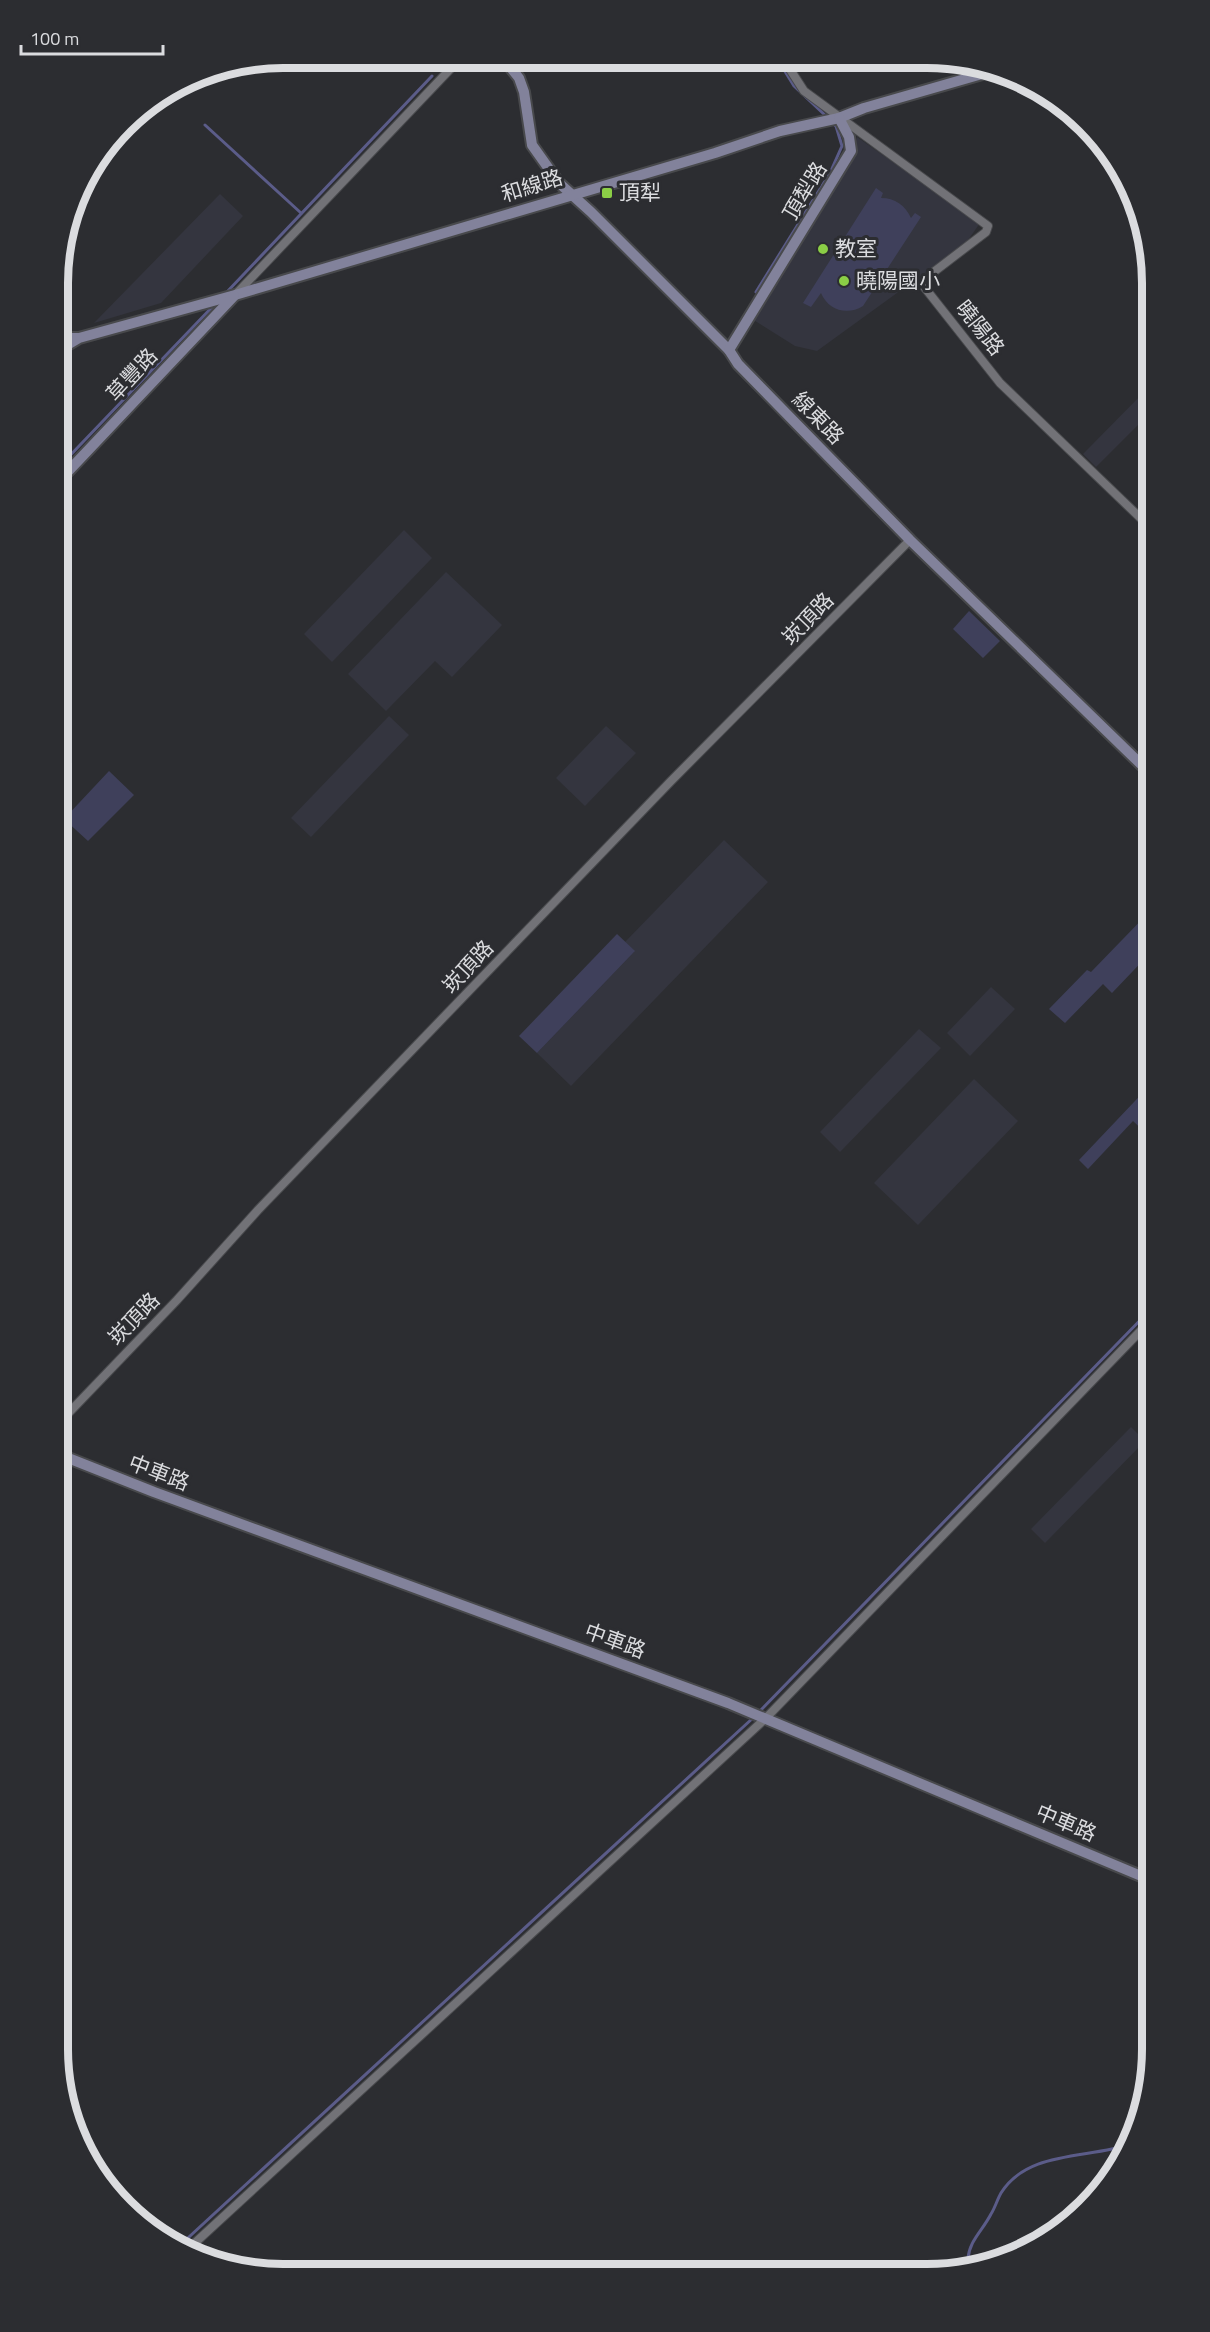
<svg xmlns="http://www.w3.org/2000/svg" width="1210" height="2332" font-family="'Titillium Web','Noto Sans TC',sans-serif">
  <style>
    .built { fill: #34353f }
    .green { fill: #3f405b }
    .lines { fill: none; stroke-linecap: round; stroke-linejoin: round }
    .stream { stroke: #5b5c89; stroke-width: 3 }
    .street-casing { stroke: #48494c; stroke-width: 10 }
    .secondary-casing { stroke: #48494c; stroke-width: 14 }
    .street { stroke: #727277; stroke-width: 8 }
    .secondary { stroke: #82829b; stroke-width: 10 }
    .poi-dot { fill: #8bce46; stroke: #2c2d31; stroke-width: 2 }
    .labels { text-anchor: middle; stroke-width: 6; stroke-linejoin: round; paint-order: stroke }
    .street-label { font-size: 21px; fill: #dbdcdf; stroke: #2c2d31 }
    .poi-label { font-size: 21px; fill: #dbdcdf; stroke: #2c2d31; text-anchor: start }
    .rim { fill: none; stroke: #dbdcdf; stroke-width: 8 }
  </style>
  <rect width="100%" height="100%" fill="#2c2d31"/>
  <g class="built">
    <path d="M857,137L980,223L966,243L817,351L795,346L752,319L855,150Z"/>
    <path d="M220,194L243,216L161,303L94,323Z"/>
    <path d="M1153,383V410L1096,467L1083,454Z"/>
    <path d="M404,530L432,558L332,662L304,634Z"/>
    <path d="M446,572L502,625L452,677L435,661L386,711L348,674Z"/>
    <path d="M389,716L409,735L311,837L291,818Z"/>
    <path d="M606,726L636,753L585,806L556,778Z"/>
    <path d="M724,840L768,882L571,1086L537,1053L634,952L625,942Z"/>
    <path d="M991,987L1015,1009L970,1056L947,1033Z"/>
    <path d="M919,1029L941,1048L840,1152L820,1132Z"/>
    <path d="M974,1079L1018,1121L918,1225L874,1183Z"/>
    <path d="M1131,1427L1145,1441L1045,1543L1031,1529Z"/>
  </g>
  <g class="green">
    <path d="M876,188L883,193L881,198C895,198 905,205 911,218L915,213L921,217L863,306C847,316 828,310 821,293L811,307L803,303Z"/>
    <path d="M969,611L1000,641L983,658L953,629Z"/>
    <path d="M109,771L134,795L88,841L64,819Z"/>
    <path d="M1153,908V950L1112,993L1103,984L1065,1023L1049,1009L1087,970L1091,972Z"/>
    <path d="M617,934L635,951L537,1053L519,1036Z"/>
    <path d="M1153,1082V1140L1133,1121L1088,1169L1079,1160Z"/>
  </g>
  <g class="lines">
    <g class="stream">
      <path d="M778,60L794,86L827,117"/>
      <path d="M205,125L301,213"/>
      <path d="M756,292L830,173L842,146L836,126L831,122"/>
      <path d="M225,294L432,76"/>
      <path d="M59,467L216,303"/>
      <path d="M759,1712L1153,1307"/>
      <path d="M177,2248L754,1717"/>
      <path d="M978,2267L968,2259C969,2241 983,2230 991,2214C995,2208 997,2200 1001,2193C1028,2150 1088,2159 1131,2144"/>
    </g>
    <defs>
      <g id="street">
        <path d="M784,60L804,91L988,226L986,232L931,274L926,281L925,288L1000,383L1153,530"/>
        <path d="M236,294L456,63L466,58"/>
        <path d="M58,1424L177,1300L258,1210L671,781L910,540"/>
        <path d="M185,2252L766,1718L1153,1318"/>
      </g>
      <g id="secondary">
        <path d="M503,58L519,78L524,92L532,145L559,183L591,212L729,350L738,364L910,540L1153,776"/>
        <path d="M59,338H78"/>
        <path d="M59,350L79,338L235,295L715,153L780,131L839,118L864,108L996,70"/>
        <path d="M729,350L851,151L849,137L839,118"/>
        <path d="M59,481L234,296"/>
        <path d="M58,1454L154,1492L728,1703L1153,1881"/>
      </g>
    </defs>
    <use href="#street" class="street-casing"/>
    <use href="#secondary" class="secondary-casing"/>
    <use href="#street" class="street"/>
    <use href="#secondary" class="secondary"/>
  </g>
  <g class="poi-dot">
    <rect x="601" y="187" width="12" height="12" rx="3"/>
    <circle cx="823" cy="249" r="6"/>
    <circle cx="844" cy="281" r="6"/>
  </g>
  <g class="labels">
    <g class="street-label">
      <text transform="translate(532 186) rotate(-17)" y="7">和線路</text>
      <text transform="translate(805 191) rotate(-59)" y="7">頂犁路</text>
      <text transform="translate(980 328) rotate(52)" y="7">曉陽路</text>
      <text transform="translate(132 375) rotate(-47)" y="7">草豐路</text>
      <text transform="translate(818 418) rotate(46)" y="7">線東路</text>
      <text transform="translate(808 619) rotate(-46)" y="7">崁頂路</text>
      <text transform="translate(468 967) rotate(-47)" y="7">崁頂路</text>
      <text transform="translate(134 1319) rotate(-46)" y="7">崁頂路</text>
      <text transform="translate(159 1473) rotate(21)" y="7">中車路</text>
      <text transform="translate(615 1641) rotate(20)" y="7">中車路</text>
      <text transform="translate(1066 1823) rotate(23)" y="7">中車路</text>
    </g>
    <g class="poi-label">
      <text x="619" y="200">頂犁</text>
      <text x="835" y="256">教室</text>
      <text x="856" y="288">曉陽國小</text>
    </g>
  </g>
  <path d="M0 0H1210V2332H0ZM283 68H927A215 215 0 0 1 1142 283V2049A215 215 0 0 1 927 2264H283A215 215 0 0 1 68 2049V283A215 215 0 0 1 283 68Z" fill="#2c2d31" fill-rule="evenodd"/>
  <path class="rim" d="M283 68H927A215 215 0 0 1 1142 283V2049A215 215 0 0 1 927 2264H283A215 215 0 0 1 68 2049V283A215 215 0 0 1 283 68Z"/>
  <path d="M21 45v9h142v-9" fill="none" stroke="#dbdcdf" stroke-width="3"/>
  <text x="30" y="45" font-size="18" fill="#dbdcdf" stroke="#2c2d31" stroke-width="4.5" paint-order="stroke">100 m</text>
</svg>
